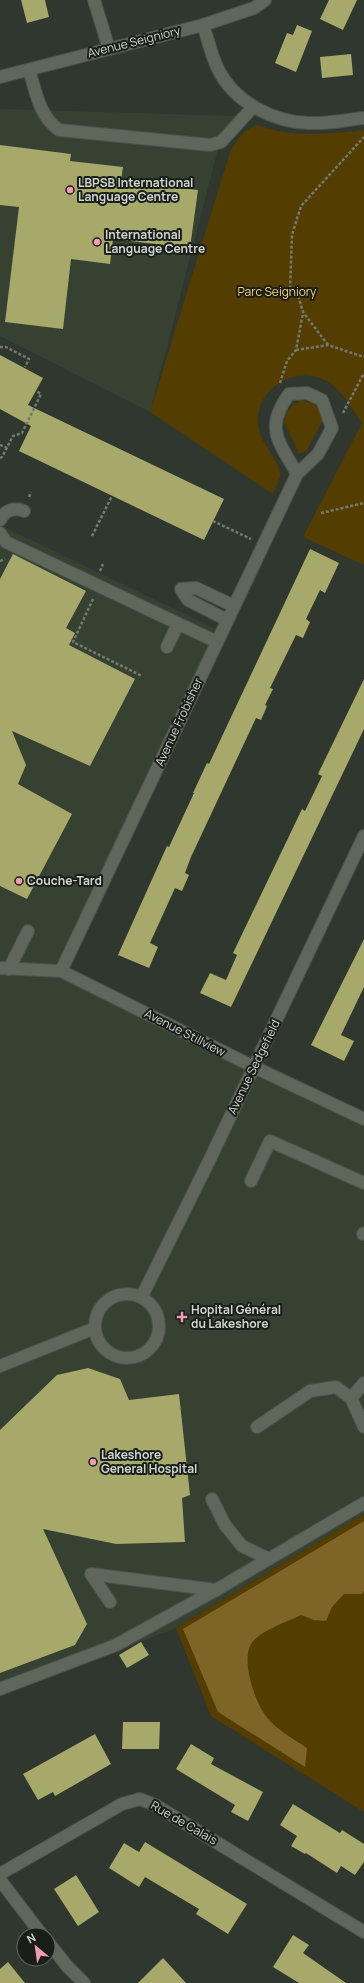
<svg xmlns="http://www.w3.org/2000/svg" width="364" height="1983" font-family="Manrope,sans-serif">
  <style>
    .built { fill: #364132 }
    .green { fill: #543d01 }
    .forest { fill: #7f6427 }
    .building { fill: #a6a969 }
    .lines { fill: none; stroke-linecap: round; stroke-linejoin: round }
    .minor-casing { stroke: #4c524a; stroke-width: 14 }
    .path { stroke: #747a72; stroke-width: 2.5; stroke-dasharray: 3 2; stroke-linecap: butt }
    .minor { stroke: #5f675d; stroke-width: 12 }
    .poi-dot { fill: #f19ab2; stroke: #1a1e19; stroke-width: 1.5 }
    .labels { text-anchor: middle; stroke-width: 4; stroke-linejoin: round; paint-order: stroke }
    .street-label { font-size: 12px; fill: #d1d5cf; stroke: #1a1e19 }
    .poi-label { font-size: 12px; font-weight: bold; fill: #d1d5cf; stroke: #1a1e19; text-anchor: start }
    .park-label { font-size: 12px; fill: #f8ce77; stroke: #1a1e19 }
  </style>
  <rect width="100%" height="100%" fill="#30372e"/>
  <g class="built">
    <path d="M0,109L237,116L218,149L150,412L0,336Z"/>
    <path d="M2,526L216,629L61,971L364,1119V1514L176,1628L0,1696V531Z"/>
  </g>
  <g class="green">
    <path d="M257,125C293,138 327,134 364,130V565L303,537L362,423C354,412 345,396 335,387C309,364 268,378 259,410C251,441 283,458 280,477C278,483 275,489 273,494L150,412L230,152C237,140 243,130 257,125Z"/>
    <path d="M300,400L316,404L323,420L307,450L299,454L284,421L288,410Z"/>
    <path d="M364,1514V1812L211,1716L176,1628Z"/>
  </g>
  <path class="forest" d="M364,1521V1591L362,1594H344L332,1607L326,1621L314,1620L301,1615C287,1622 259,1631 251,1644C241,1661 255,1702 266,1716C274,1728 295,1740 307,1748L305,1767L218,1712L183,1629Z"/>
  <g class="building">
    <path d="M21,0H45L49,17L27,23Z"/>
    <path d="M329,0H357L343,30L320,19Z"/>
    <path d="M297,25L312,31L296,72L275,63L287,33L293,35Z"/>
    <path d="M351,54L353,75L322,78L320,57Z"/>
    <path d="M0,145L71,154L70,161L123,167L121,181L198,190L190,248L113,239L110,264L71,259L63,329L5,322L19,207L0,205Z"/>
    <path d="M0,355L43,378L28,405L224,499L204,540L19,451L31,426L0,409Z"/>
    <path d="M310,549L339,563L325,593L320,590L306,619L310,622L303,638L296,635L270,688L273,689L265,705L267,706L261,720L256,718L191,857L185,873L189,875L182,891L175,888L150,943L158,947L149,968L118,955L167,846L169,847L194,793H193L207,763L209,764Z"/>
    <path d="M13,554L86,591L66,628L75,633L69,645L135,679L90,766L12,731L26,765L18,784L72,814L27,899L0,886V579Z"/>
    <path d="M364,679V729L231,1007L200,993L210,973L226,980L237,955L233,953L302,809L305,811L322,776L318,774Z"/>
    <path d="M364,939V987L341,1035L354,1041L344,1061L311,1045Z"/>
    <path d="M88,1368L120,1379L129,1400L179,1394L190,1495L182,1498L185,1542L116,1544L43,1529L87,1624L75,1645L0,1673V1430L57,1375Z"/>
    <path d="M141,1642L149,1655L127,1668L119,1655Z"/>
    <path d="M123,1722H160L159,1749H122Z"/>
    <path d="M95,1734L111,1764L55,1796L53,1792L38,1800L23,1774Z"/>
    <path d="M191,1744L214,1758L211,1764L263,1792L248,1821L231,1812L235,1805L176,1769Z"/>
    <path d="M293,1804L340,1833L342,1830L364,1844V1862L355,1875L341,1866L337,1873L306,1853L305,1854L291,1846L297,1836L280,1825Z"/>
    <path d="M145,1842L247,1904L228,1934L196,1914L199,1909L145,1877L139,1887L109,1868L124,1843L139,1852Z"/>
    <path d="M76,1875L99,1912L78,1926L54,1889Z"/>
    <path d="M293,1935L309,1945L303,1953L346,1983H299L273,1967Z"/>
    <path d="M163,1958L186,1983H138Z"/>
    <path d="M8,1962L25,1983H0V1969Z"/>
  </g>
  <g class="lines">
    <defs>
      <g id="minor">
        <path d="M94,0L109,49"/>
        <path d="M203,25C208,39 211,55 218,69C234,102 273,122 309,123C327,124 346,120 364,118"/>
        <path d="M29,70C36,92 39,116 59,130L210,145L221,142L253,107"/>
        <path d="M0,77L203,25L254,8L265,0"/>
        <path d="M0,520C5,510 14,507 24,511"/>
        <path d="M0,533L6,542L217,642"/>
        <path d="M227,620L188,600L181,589L196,588L234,606"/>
        <path d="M167,647L178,624"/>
        <path d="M0,968L61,971L254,1067L364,1119"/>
        <path d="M9,969L28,931"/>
        <path d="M61,971L297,474L318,454L332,428L322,400L307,393L289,394C264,429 279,441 297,474"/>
        <path d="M251,1181L270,1141L364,1183"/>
        <path d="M363,1234L364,1233"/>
        <circle cx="127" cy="1326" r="32"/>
        <path d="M142,1296L209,1161L364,836"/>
        <path d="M0,1366L95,1328"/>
        <path d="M364,1383L351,1398L364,1427"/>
        <path d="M257,1427L310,1391L336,1387L351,1398"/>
        <path d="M212,1499L225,1525L242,1546L269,1559"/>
        <path d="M110,1602L91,1574L216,1590"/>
        <path d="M0,1689L116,1645L216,1590L364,1503"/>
        <path d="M0,1874L122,1804L140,1799L155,1805L364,1932"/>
        <path d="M0,1880L42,1935"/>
        <path d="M48,1942L67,1966L84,1983"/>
      </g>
    </defs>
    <use href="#minor" class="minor-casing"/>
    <g class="path">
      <path d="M328,345L303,312L298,295L290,290L292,235L301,206L364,137"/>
      <path d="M0,347H6L29,359L25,367"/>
      <path d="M296,350L328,345L364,357"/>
      <path d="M280,383L287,361L296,350L303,313"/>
      <path d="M343,413L364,373"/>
      <path d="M0,445L7,448"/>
      <path d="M0,458L2,457L13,436L22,433L41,394L36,391"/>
      <path d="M29,497L31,492"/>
      <path d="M321,513L364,503"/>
      <path d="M213,521L251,539"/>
      <path d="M92,536L112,496"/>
      <path d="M0,561L5,559"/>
      <path d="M100,571L103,564"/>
      <path d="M93,599L73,642L142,676"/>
    </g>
    <use href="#minor" class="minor"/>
  </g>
  <g class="poi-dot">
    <circle cx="70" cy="190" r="4"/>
    <circle cx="97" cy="242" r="4"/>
    <circle cx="19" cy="881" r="4"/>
    <path d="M180 1311h4v4h4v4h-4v4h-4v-4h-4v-4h4z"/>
    <circle cx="93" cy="1462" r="4"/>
  </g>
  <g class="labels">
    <g class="street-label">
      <text transform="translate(134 42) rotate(-14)" y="4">Avenue Seigniory</text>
      <text transform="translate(179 722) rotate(-65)" y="4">Avenue Frobisher</text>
      <text transform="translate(185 1033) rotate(27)" y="4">Avenue Stillview</text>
      <text transform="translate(254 1067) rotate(-64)" y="4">Avenue Sedgefield</text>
      <text transform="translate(184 1823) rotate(30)" y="4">Rue de Calais</text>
    </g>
    <g class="poi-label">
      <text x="78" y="187">LBPSB International<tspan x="78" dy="14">Language Centre</tspan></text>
      <text x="105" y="239">International<tspan x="105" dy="14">Language Centre</tspan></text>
      <text x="27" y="885">Couche-Tard</text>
      <text x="191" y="1314">Hopital Général<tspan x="191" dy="14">du Lakeshore</tspan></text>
      <text x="101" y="1459">Lakeshore<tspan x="101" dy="14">General Hospital</tspan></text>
    </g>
    <g class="park-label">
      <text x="277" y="296">Parc Seigniory</text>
    </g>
  </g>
  <g transform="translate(36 1947) rotate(331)"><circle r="19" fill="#1a1e19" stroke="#636762"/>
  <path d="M0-3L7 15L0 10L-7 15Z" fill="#f19ab2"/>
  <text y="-6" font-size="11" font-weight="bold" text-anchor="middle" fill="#d1d5cf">N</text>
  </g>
</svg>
